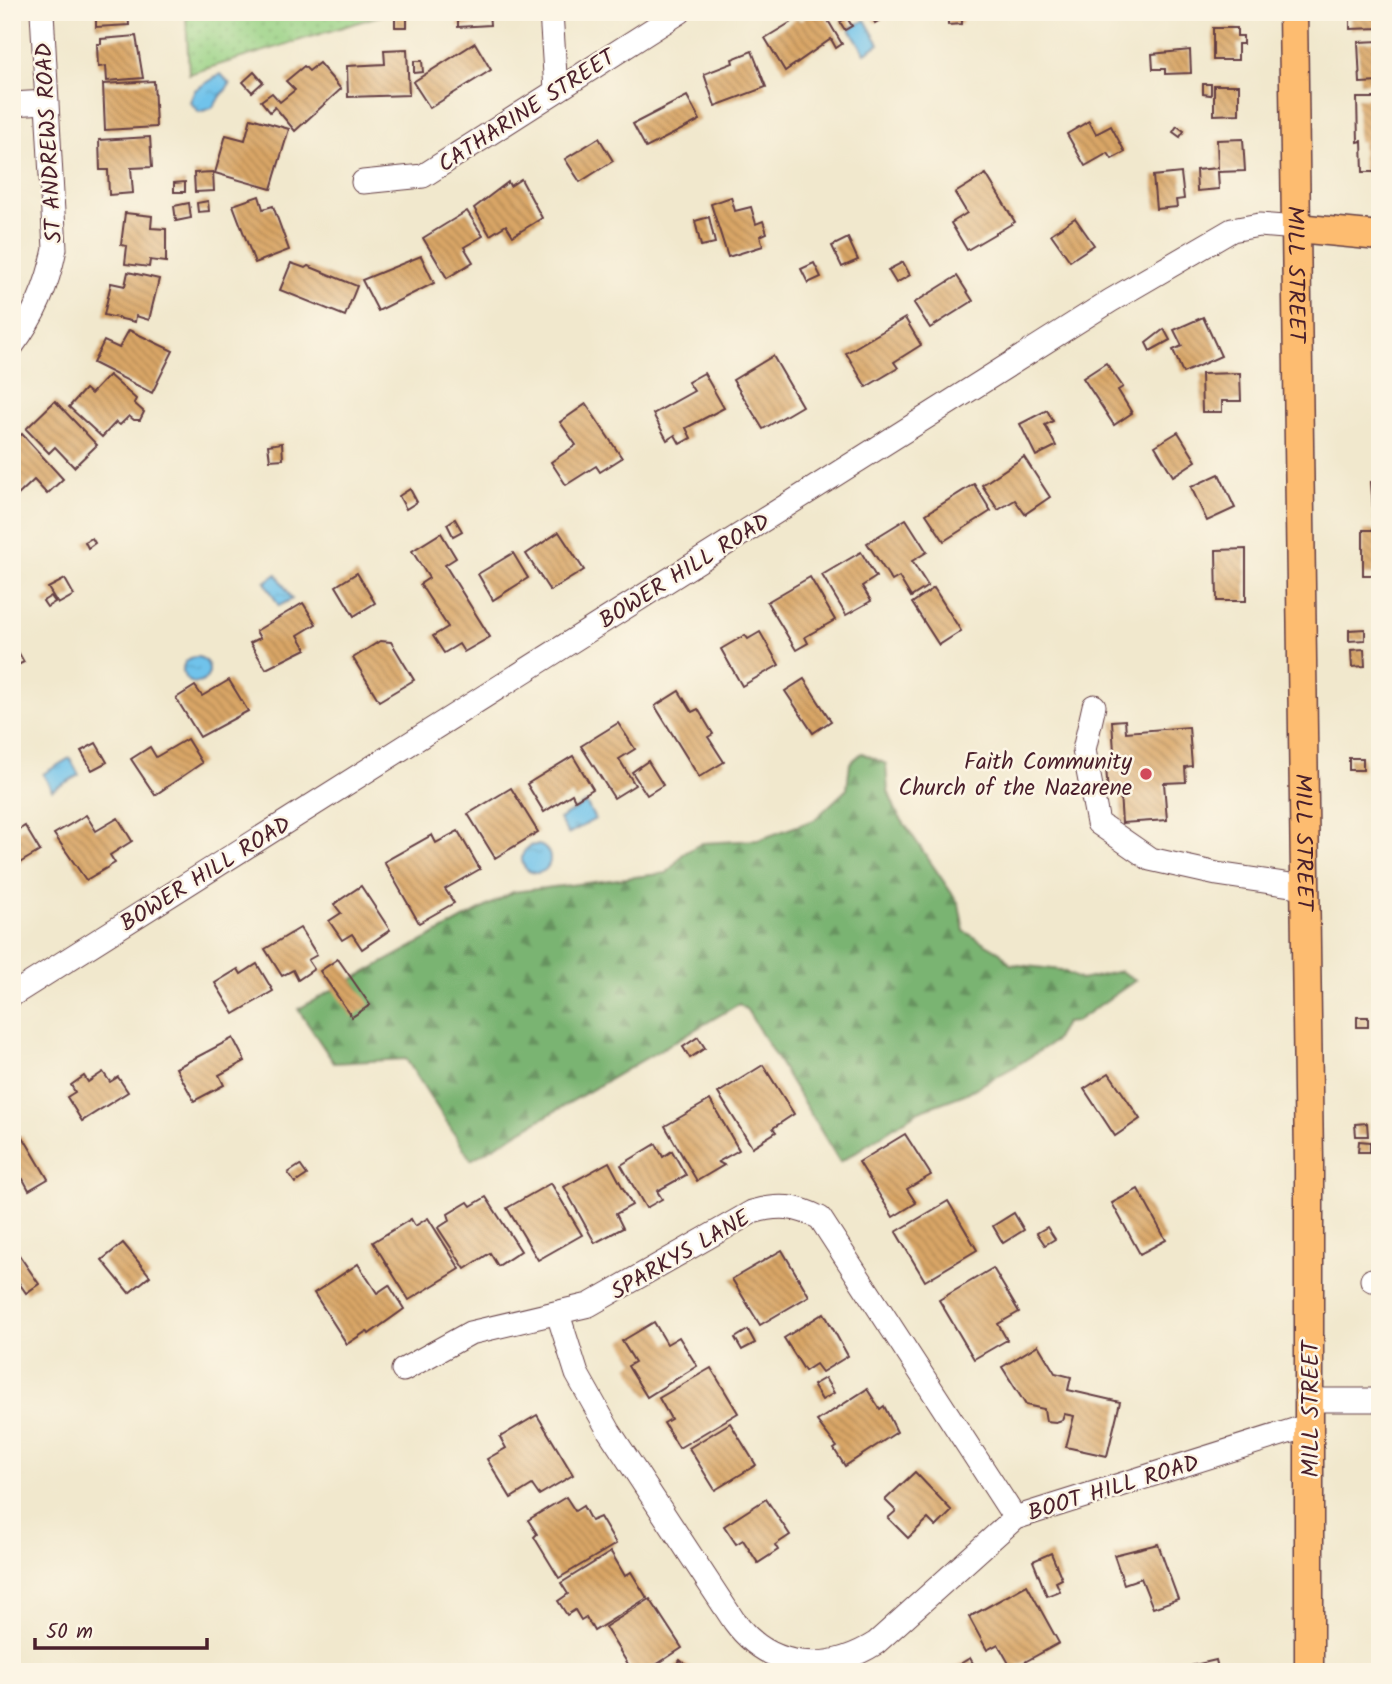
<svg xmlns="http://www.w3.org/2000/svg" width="1392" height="1684" font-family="Kalam,sans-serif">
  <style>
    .forest { fill: url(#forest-firs); stroke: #626a4e; stroke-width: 2 }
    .park { fill: url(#park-dots); stroke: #727858; stroke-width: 2 }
    .water { fill: url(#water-ripples); stroke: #5c718b; stroke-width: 2 }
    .building { fill: url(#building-back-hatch) }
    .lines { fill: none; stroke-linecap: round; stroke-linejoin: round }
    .minor-casing { stroke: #633d43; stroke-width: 25 }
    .major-casing { stroke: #633d43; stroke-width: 31 }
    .minor { stroke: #fff; stroke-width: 23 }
    .major { stroke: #fdbc70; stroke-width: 28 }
    .poi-dot { fill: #d1495b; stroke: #fcf5e5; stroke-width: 2.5 }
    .labels { text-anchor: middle; stroke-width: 5; stroke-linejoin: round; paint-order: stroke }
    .street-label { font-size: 23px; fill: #4a1f2b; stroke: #fcf5e5 }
    .poi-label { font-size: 23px; fill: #4a1f2b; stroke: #fcf5e5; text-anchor: end }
  </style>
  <defs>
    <pattern id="forest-firs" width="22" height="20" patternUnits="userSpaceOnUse" patternTransform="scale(1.75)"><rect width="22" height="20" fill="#7ab472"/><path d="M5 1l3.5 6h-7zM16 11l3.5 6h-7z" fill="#66925e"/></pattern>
    <pattern id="park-dots" width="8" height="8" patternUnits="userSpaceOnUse" patternTransform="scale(1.75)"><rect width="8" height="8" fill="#99d285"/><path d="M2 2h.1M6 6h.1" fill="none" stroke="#85b473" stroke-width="1.8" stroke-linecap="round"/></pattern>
    <pattern id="water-ripples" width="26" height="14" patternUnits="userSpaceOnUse" patternTransform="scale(1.75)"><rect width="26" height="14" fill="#6fc3eb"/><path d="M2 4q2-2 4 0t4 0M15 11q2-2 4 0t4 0" fill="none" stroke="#62a7ca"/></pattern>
    <pattern id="building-back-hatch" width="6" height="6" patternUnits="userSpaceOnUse" patternTransform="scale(1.75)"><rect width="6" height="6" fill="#d9a666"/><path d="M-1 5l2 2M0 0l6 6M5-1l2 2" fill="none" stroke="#b28754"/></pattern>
  </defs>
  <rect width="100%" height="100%" fill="#fcf5e5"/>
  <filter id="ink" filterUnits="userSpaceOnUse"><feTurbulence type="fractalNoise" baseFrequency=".0143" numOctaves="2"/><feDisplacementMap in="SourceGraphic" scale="14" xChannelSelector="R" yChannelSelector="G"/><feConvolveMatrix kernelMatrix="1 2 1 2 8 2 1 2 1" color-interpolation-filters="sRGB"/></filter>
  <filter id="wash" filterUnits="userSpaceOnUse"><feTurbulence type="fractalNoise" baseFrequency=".00686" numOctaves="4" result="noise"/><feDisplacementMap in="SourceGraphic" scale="28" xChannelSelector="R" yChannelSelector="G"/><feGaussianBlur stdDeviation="1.57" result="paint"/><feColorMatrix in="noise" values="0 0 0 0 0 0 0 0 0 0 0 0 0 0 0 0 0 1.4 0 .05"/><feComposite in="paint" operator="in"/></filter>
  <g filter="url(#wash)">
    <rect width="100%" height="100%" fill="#f1e8cd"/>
    <path class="forest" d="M862,753L886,764L888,791L897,813L959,904L964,931L1000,952L1010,964L1061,970L1081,980L1120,971L1136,980L1075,1022L1065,1023L1055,1041L1014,1067L965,1094L919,1111L840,1162L747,1010L739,1004L471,1160L406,1059L334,1063L298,1009L513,892L667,873L683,854L702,843L758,840L814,820L847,789L850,763Z"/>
    <path class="park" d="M186,12H392L189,74Z"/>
    <g class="water">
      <path d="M865,20L879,44L865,53L850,29Z"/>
      <path d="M221,74L230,84L212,108L199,112L190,102L195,90Z"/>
      <path d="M277,574L292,599L279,606L265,582Z"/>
      <circle cx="196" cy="670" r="13"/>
      <path d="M70,758L79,775L52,790L43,774Z"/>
      <path d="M586,803L595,819L568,834L559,819Z"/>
      <circle cx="536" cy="859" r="14"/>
    </g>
    <g id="blocks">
      <g class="building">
        <path d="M96,12H128L129,25L96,27Z"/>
        <path d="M458,12H489L490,25L458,27Z"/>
        <path d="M815,12H823L842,44L836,48L831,39L785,71L765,38L798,18L800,21Z"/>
        <path d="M879,12L883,18L875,23L872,17Z"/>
        <path d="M1126,12H1157V15L1126,17Z"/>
        <path d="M1350,12H1380V28L1350,29Z"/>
        <rect x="395" y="15" width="12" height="12"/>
        <path d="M948,16H962V24L948,25Z"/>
        <path d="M847,18L852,26L845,30L840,22Z"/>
        <path d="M1213,28H1237V36H1243V44H1238V60H1213Z"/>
        <path d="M136,36L143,78L107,81L106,66L98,67L97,44H101V39Z"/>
        <path d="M1380,41V82L1360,83L1358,42Z"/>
        <path d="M475,43L491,70L430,108L413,82Z"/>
        <path d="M407,49L409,95L348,97L347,66L385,64L384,50Z"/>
        <path d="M1190,50L1191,73L1165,74V69H1153L1152,54Z"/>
        <path d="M752,51L766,87L715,106L704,74L733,63L732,59Z"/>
        <path d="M414,61H422L423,72L414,73Z"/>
        <path d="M319,63L341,89L295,131L275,107L270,112L261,101L272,93L280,102L295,90L286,81L304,66L309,71Z"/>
        <path d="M254,72L263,82L252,92L243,82Z"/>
        <path d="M154,81L156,127L105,130L103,84Z"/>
        <path d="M1203,84H1211V95L1203,94Z"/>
        <path d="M1214,85H1239V114L1214,115Z"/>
        <path d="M687,96L700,120L646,148L633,124Z"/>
        <path d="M1357,98H1380V172H1363L1362,141L1358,142Z"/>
        <path d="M251,118L289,129L271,189L215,173L226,135L245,140Z"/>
        <path d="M1089,121L1096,134L1111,126L1125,152L1112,159L1108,153L1085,166L1067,134Z"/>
        <path d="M1177,126L1184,131L1180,137L1173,132Z"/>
        <path d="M150,137L152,167L131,168L133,193L109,195L108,170H100L99,140Z"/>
        <path d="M599,138L613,161L580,182L565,159Z"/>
        <path d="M1243,139L1245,171L1218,172L1219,189L1197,191L1196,170L1218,168L1217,140Z"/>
        <path d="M213,172L214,191L195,192L194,173Z"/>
        <path d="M1181,173L1184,199L1176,200L1177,207L1156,209L1153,176Z"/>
        <path d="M986,174L1015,222L967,250L951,223L967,213L955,193Z"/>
        <path d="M521,179L542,218L513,236L506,225L490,235L474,208L508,182L510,186Z"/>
        <path d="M185,182V192H174V183Z"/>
        <path d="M259,196L263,209L273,206L289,250L255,263L233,205Z"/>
        <path d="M731,197L735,211L751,207L756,224L763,221L767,233L760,236L763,246L728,257L711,204Z"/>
        <path d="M208,201L209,211L198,212L197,203Z"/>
        <path d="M189,203L191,218L176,221L174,206Z"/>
        <path d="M467,211L483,236L464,247L473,262L447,278L423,238Z"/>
        <path d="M125,213L152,216L151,228L166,229V262L150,260L149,267L125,264L127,246L121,245Z"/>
        <path d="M709,217L715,243L701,246L695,221Z"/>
        <path d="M1075,218L1094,245L1070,261L1051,234Z"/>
        <path d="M848,238L858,260L842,267L832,246Z"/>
        <path d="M421,256L434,283L378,311L362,280Z"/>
        <path d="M903,262L910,275L896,283L888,270Z"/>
        <path d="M291,263L305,268L308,266L357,286L345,316L280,290Z"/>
        <path d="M814,263L821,277L808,283L801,269Z"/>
        <path d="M128,272L159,279L149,320L136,316L135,322L104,315L111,283L125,286Z"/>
        <path d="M957,276L973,301L930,328L914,303Z"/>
        <rect x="1377" y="301" width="3" height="20"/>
        <path d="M1203,317L1221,356L1183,373L1173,350L1182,346L1174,330Z"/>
        <path d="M905,318L921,345L894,362L898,368L866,387L846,353Z"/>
        <path d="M1164,329L1170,340L1150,351L1146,343Z"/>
        <path d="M129,330L173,351L152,393L93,363L104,341L119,348Z"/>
        <path d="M773,356L802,406L763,429L733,380Z"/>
        <path d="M1106,363L1123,387L1118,390L1132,413L1114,425L1083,378Z"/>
        <path d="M704,373L724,408L686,428L691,438L680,444L675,435L667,440L653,414L694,391L688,382Z"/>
        <path d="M1240,373L1241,401H1222V412H1202L1201,374Z"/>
        <path d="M109,375L136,399L134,403L144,412L140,420H134L129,416L120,425L116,422L102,437L69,407L85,389L91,394Z"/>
        <path d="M55,401L97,445L74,467L55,447L49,453L26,429Z"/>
        <path d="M586,404L622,458L600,472L596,466L566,485L551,462L576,445L560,422Z"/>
        <path d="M1047,410L1053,421L1045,425L1056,446L1036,456L1020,424Z"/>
        <path d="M1178,432L1196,461L1173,476L1155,446Z"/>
        <path d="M22,434L63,479L47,494L34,480L17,496L12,491V443Z"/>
        <path d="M282,443L283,459L270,460L268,445Z"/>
        <path d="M1024,457L1050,497L1025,514L1015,500L998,510L982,485Z"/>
        <path d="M1219,474L1235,508L1207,521L1191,487Z"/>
        <path d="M1371,482H1380V523H1374Z"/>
        <path d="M974,484L991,511L944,541L926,514Z"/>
        <path d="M410,489L417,502L406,509L399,496Z"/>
        <path d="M455,519L462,531L453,536L447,524Z"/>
        <path d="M906,519L927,552L912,561L928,586L911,597L899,577L892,581L867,543Z"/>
        <rect x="1363" y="530" width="17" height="45"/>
        <path d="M559,532L584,570L550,591L526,554Z"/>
        <path d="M441,533L456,558L445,565L490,637L464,652L459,644L444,653L433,636L448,627L420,584L429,578L412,551Z"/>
        <path d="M92,538L95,543L88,548L85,542Z"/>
        <path d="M1246,549V601H1217L1216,550Z"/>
        <path d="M861,552L876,577L862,586L871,601L846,615L822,575Z"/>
        <path d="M513,553L528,578L493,600L478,574Z"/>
        <path d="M357,573L375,603L354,616L336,586Z"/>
        <path d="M810,577L835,620L805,637L808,643L796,650L767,602Z"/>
        <path d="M65,579L74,595L58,604L48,588Z"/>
        <path d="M934,588L961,631L939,645L912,603Z"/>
        <path d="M51,596L55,602L47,607L43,601Z"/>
        <path d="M303,603L316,624L298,635L306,649L266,669L250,643L260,638L256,631Z"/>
        <path d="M1365,629V640L1349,641V630Z"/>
        <path d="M760,632L779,665L742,686L721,649L745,635L748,639Z"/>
        <path d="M12,641L24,662L12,668Z"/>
        <path d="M380,641L391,642L414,680L379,701L353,658Z"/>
        <path d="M1364,649L1365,666L1352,667L1351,650Z"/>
        <path d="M804,679L831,721L813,733L785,691Z"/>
        <path d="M229,680L248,711L200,737L176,698L195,686L202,696Z"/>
        <path d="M679,691L692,712L698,709L713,734L708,737L724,762L699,777L655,706Z"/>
        <path d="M1125,720L1126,732L1189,727L1192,766L1185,767L1186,782L1164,783L1167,820L1122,823L1120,793L1108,794L1106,767L1115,766L1112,721Z"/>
        <path d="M618,723L635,749L619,759L635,785L614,798L581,746Z"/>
        <path d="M187,739L202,763L155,795L131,759L150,747L156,757Z"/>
        <path d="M96,743L107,762L92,770L81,751Z"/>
        <path d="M573,756L593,789L575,800L572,794L544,812L527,784Z"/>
        <rect x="1349" y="758" width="14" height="12"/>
        <path d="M648,761L663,785L647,795L632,772Z"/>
        <path d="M1372,780H1380V791H1373Z"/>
        <path d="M511,788L538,832L495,858L468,814Z"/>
        <path d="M86,815L96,831L118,818L132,841L110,855L115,863L86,880L54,834Z"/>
        <path d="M25,826L40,851L16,865L12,859V834Z"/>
        <path d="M458,831L480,869L445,889L454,903L419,923L384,862L432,835L436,843Z"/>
        <path d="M361,886L390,930L362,949L352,934L342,940L329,921L341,913L334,904Z"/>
        <path d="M300,928L317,955L308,960L314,969L298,980L293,970L282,976L265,949Z"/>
        <path d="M338,959L370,1005L352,1017L320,971Z"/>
        <path d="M257,964L273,991L234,1014L215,983L238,969L241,974Z"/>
        <rect x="1357" y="1017" width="11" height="10"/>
        <path d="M698,1037L705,1048L690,1058L683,1047Z"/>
        <path d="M233,1038L245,1061L219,1075L224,1085L194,1101L176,1068Z"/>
        <path d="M763,1065L794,1114L773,1128L776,1132L752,1147L718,1093Z"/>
        <path d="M103,1072L110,1082L118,1077L128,1092L82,1121L67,1097L75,1092L71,1085L84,1076L88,1082Z"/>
        <path d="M1109,1073L1140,1119L1115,1136L1084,1089Z"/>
        <path d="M710,1100L739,1150L718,1162L724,1165L697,1181L665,1126Z"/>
        <path d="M1367,1123L1368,1136H1356L1355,1124Z"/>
        <path d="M905,1134L931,1175L907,1189L916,1203L893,1217L859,1162Z"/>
        <path d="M22,1135L48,1179L29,1190L23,1179L12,1185V1140Z"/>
        <path d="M1359,1141L1370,1142V1152H1358Z"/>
        <path d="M656,1144L663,1157L672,1151L686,1175L657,1191L662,1199L646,1208L621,1165Z"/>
        <path d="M609,1162L632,1205L616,1214L623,1228L595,1243L564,1187Z"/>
        <path d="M300,1165L307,1175L295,1183L288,1173Z"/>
        <path d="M551,1183L582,1235L538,1260L507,1208Z"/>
        <path d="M1138,1189L1166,1240L1140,1254L1112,1203Z"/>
        <path d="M486,1197L521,1251L498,1266L490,1253L465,1269L438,1228L450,1220L448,1214L468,1202L471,1206Z"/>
        <path d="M948,1201L977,1250L925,1281L896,1232Z"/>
        <path d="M1014,1213L1024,1230L1003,1243L993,1226Z"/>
        <path d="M428,1218L460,1269L409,1300L373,1242L411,1219L415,1226Z"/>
        <path d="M1047,1227L1055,1239L1045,1245L1037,1233Z"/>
        <path d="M123,1243L150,1276L129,1293L102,1260Z"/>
        <path d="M782,1250L809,1296L760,1325L732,1279Z"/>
        <path d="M17,1252L39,1284L26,1293L12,1273V1255Z"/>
        <path d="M358,1264L377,1293L389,1285L404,1309L369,1334L367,1331L347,1344L314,1293Z"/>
        <path d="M993,1268L1019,1312L998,1324L1007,1340L974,1359L939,1300Z"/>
        <path d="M824,1313L848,1356L822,1372L816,1364L805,1371L784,1338Z"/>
        <path d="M654,1322L667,1344L679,1337L697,1366L647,1397L628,1366L635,1362L622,1341Z"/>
        <path d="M748,1330L755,1343L742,1350L735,1338Z"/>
        <path d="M1038,1345L1055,1373L1071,1377L1068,1390L1120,1402L1107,1456L1066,1447L1074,1416L1064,1414L1062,1420L1056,1422L1046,1421L1044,1409L1026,1405L1002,1367Z"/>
        <path d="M711,1368L738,1413L679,1448L664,1423L671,1419L659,1398Z"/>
        <path d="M825,1378L834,1393L822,1400L813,1385Z"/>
        <path d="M867,1389L880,1409L884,1406L897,1432L845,1466L834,1449L837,1447L817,1421Z"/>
        <path d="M537,1415L573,1475L539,1495L532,1485L511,1498L487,1459L506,1448L500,1437Z"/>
        <path d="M730,1423L756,1465L715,1490L689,1448Z"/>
        <path d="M915,1472L952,1511L936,1527L928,1519L908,1538L888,1518L896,1511L885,1500Z"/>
        <path d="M566,1497L575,1511L583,1506L591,1521L600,1517L616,1544L559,1578L534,1537L537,1534L528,1520Z"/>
        <path d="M766,1499L790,1535L775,1545L778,1550L758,1563L743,1540L736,1544L724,1526Z"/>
        <path d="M1158,1544L1178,1599L1153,1608L1141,1578L1124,1584L1114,1555Z"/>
        <path d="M611,1552L625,1576L631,1572L647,1598L594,1631L586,1617L581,1620L575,1610L567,1615L558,1601L568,1594L561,1583Z"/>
        <path d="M1051,1553L1062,1579L1056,1582L1060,1591L1047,1596L1033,1561Z"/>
        <path d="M1027,1585L1059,1643L1012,1669L998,1644L987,1650L969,1617Z"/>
        <path d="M650,1599L682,1648L645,1672H633L605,1627Z"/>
        <path d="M970,1658L978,1672H954L952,1669Z"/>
        <path d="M680,1660L695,1672H671Z"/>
        <path d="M1216,1660L1219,1672H1179L1178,1669Z"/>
      </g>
    </g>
  </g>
  <g filter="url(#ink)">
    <use href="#blocks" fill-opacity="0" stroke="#633d43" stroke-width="2"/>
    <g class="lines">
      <defs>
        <g id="minor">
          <path d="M551,12L556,90"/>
          <path d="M12,104L46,102"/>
          <path d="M363,182L423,176L680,12"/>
          <path d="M12,346C35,315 47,287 55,249L42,12"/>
          <path d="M1094,706L1084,750L1098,823L1150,859L1217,874L1304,887"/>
          <path d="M12,995L1110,301L1232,230L1259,225L1297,228"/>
          <path d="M1372,1280H1380"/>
          <path d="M558,1314L577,1374L609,1431L734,1621C770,1670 827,1674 876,1643L1015,1518L1310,1425"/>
          <path d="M403,1370L470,1333L589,1305L752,1212C778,1204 797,1206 820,1218L1015,1518"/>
          <path d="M1310,1400H1380"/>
        </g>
        <g id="major">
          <path id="s1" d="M1293,12L1309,1162V1672"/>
          <path d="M1297,228L1380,236"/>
        </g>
      </defs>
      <use href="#minor" class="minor-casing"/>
      <use href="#major" class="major-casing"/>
      <use href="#minor" class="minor"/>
      <use href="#major" class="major"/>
    </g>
  </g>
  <circle class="poi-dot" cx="1146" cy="774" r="7"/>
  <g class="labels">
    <g class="street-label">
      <text transform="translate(526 110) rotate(-33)" y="8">CATHARINE STREET</text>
      <text transform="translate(48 143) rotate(-93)" y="8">ST ANDREWS ROAD</text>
      <text dy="8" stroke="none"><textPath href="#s1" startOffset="262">MILL STREET</textPath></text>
      <text transform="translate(684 570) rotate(-32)" y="8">BOWER HILL ROAD</text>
      <text dy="8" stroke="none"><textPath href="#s1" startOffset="830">MILL STREET</textPath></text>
      <text transform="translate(205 873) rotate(-32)" y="8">BOWER HILL ROAD</text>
      <text transform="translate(680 1254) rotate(-30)" y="8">SPARKYS LANE</text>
      <text transform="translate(1310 1409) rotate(-90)" y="8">MILL STREET</text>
      <text transform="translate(1113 1487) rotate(-17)" y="8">BOOT HILL ROAD</text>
    </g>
    <g class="poi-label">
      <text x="1132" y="769">Faith Community<tspan x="1132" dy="26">Church of the Nazarene</tspan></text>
    </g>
  </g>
  <rect width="1392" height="1684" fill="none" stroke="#fcf5e5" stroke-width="42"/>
  <path d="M35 1638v10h172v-10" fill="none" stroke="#4a1f2b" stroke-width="3.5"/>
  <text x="46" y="1638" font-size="21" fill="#4a1f2b" stroke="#fcf5e5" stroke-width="5" paint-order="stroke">50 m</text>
</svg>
